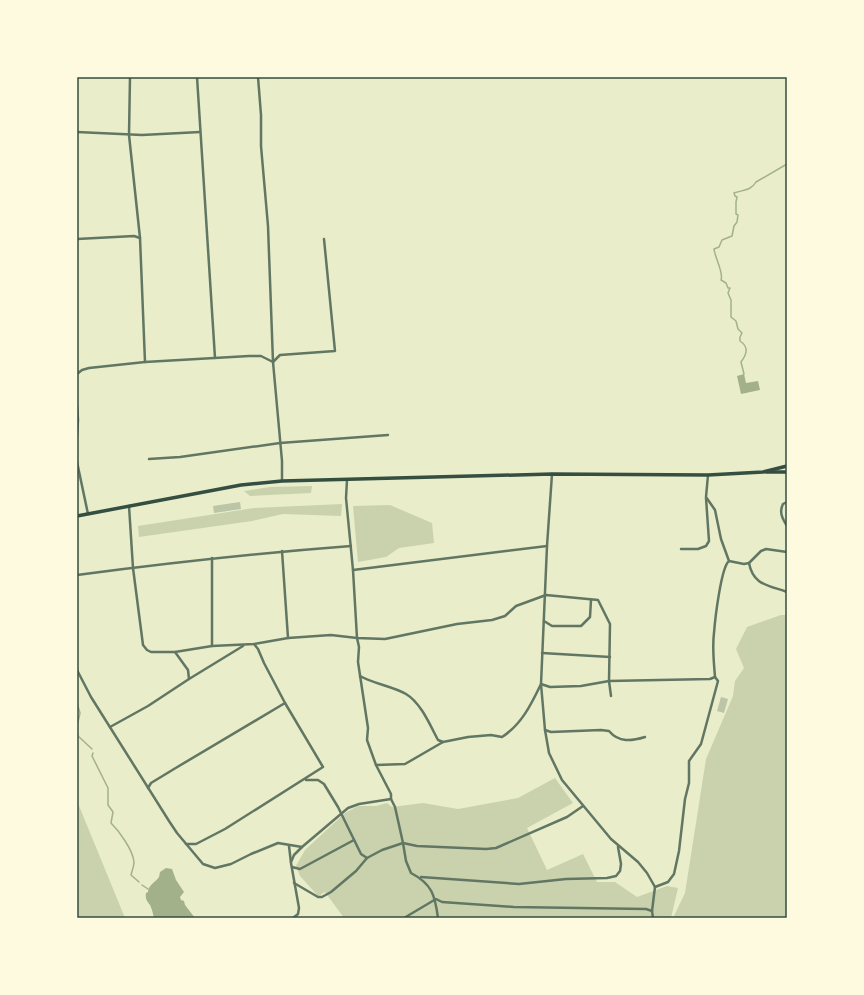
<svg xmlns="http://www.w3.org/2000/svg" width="864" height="995" font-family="Overpass,sans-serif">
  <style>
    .green { fill: #cad2ad }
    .water { fill: #a3b18a }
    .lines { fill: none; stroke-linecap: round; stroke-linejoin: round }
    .stream { stroke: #a3b18a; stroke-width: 1.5 }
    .building { fill: #bcc5a7 }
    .minor { stroke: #617663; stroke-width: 2.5 }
    .secondary { stroke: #344e41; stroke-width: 3.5 }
    .primary { stroke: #344e41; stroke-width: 3.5 }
    .neatline { fill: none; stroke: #344e41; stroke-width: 1.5 }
  </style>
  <rect width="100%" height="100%" fill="#e9edc9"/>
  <g class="green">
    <path d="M312,486L311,493L250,496L244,491L270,487Z"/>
    <path d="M342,504L341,516L283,514L252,521L139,537L138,526L254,508Z"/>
    <path d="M390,505L432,523L434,543L399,548L386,557L358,562L353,506Z"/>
    <path d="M781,615H787V918H673L685,893L706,759L733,696L735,681L744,668L736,649L747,627Z"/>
    <path d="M555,778L573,803L527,828L547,870L583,854L597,882H615L637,897L667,886L678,888L671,918H344L325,892L318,896L300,876L296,866L305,850L345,813L358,806H376L387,803L392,807L423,803L458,809L518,798Z"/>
    <path d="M77,801L125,918H77Z"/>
  </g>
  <g class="water">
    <path d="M744,374L746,383L758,381L760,390L741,394L737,376Z"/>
    <path d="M166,868L172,869L176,880L184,892L180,897L181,900L184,901L185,905L195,918H154C153,914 152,909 150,905C147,901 145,899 146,893L148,892C148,885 156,882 159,877L160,872Z"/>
  </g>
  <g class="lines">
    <g class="stream">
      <path d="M744,374L741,362C747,354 749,347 740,341V337L742,333L738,329L736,321L731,317V300L728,293L730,288H728L726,283L721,280C724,273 715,258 714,249L719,247L722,240L732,236L734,226L737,222L738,215L736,214V202L737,197L735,196L734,193C742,190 751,191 756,182L787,164"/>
      <path d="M77,703L80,713L77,726"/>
      <path d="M77,731L78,736L92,749"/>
      <path d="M93,753L92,756L108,788V805L113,812L111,823C119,831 133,850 134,862C134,866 132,871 131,875L139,882"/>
      <path d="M142,885L148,889"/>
    </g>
  </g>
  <g class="building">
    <path d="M240,502L241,509L214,513L213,506Z"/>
    <path d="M721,697L728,699L724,713L717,711Z"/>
  </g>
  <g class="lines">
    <g class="minor">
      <path d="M130,77L129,135L140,238L145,362"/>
      <path d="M197,77L215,358"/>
      <path d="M258,77L261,115V146L268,226L273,362L282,461V481"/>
      <path d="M77,132L142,135L200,132"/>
      <path d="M77,239L134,236L140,238"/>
      <path d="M77,374L82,370L89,368L145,362L249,356H261L273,362L280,355L335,351L324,239"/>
      <path d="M77,405L78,420L77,436"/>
      <path d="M149,459L180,457L280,443L388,435"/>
      <path d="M77,462L88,514"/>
      <path d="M552,474L547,546L541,684L545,730L549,753L562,780L611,839L638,862L647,873L655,887"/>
      <path d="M347,480L346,498L353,570L357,638L359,647L358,662L368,728L367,740L376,765L391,794V799L395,807L403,843L406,861L411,873C432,884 435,895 438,918"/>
      <path d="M787,502L783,504C779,512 782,518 787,526"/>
      <path d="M129,506L133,568L143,645L147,650L151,652H175L212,646L254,644L288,638L331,635L357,638L385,639L457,624L492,620L505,616L516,606L546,595L598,600L610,624L609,681L611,696"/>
      <path d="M681,549H698L706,546L709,541L706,498"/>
      <path d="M282,551L288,638"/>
      <path d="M212,558V646"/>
      <path d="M729,561L744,564L749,563L761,551L766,549L787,552"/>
      <path d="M749,563C753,585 768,585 787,592"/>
      <path d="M353,570L547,546"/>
      <path d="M77,575C168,563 259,553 351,546"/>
      <path d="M544,621L552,626H581L590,617L591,600"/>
      <path d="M175,652L188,670L189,679"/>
      <path d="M542,653L610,657"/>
      <path d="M77,670L91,697L169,821L177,833L203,864L215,868L231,864L251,854L278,843L302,847L348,808L359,804L391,799"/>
      <path d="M360,676C374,684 392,686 406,694C421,703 430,725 438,740L443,742"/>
      <path d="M110,727L148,706L189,679L243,646"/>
      <path d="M545,730L551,732L601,730L609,731C619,743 632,741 645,737"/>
      <path d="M376,765L405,764L443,742L468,737L491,735L502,737C521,725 531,705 541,684L550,687L581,686L609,681L710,679L715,677"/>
      <path d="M306,780H318L324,784L338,807L361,854L367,858"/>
      <path d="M148,788L151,783L174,769L285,703"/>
      <path d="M186,844H196L225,829L323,767L285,703L264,663L258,649L254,644"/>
      <path d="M289,846L291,863L299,908L298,914L293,918"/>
      <path d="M291,862L294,855L302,847"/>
      <path d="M292,867L300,869L354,840"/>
      <path d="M421,877L519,884L566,879L607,878L616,876L620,871L621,864L618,847"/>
      <path d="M294,883L318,897H322L331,892L356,871L367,858L382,850L403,843L417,846L486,849L496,848L567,817L583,806"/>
      <path d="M655,887L668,882L674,874L679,851L685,799L689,783V761L701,744L718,681L715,677C714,663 712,648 714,633C715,620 721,567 729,561L721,539L715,510L706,497L708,475"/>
      <path d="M404,918L436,899L442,902L514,907L646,909L652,911"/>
      <path d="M653,918L652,911L655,887"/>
    </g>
    <path class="secondary" d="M766,472H787"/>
    <path class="primary" d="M77,516L241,485L282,481L552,474L708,475L763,472L787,466"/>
  </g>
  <rect width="864" height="995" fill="none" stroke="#fefae0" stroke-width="156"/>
  <rect x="78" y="78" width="708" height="839" class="neatline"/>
</svg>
